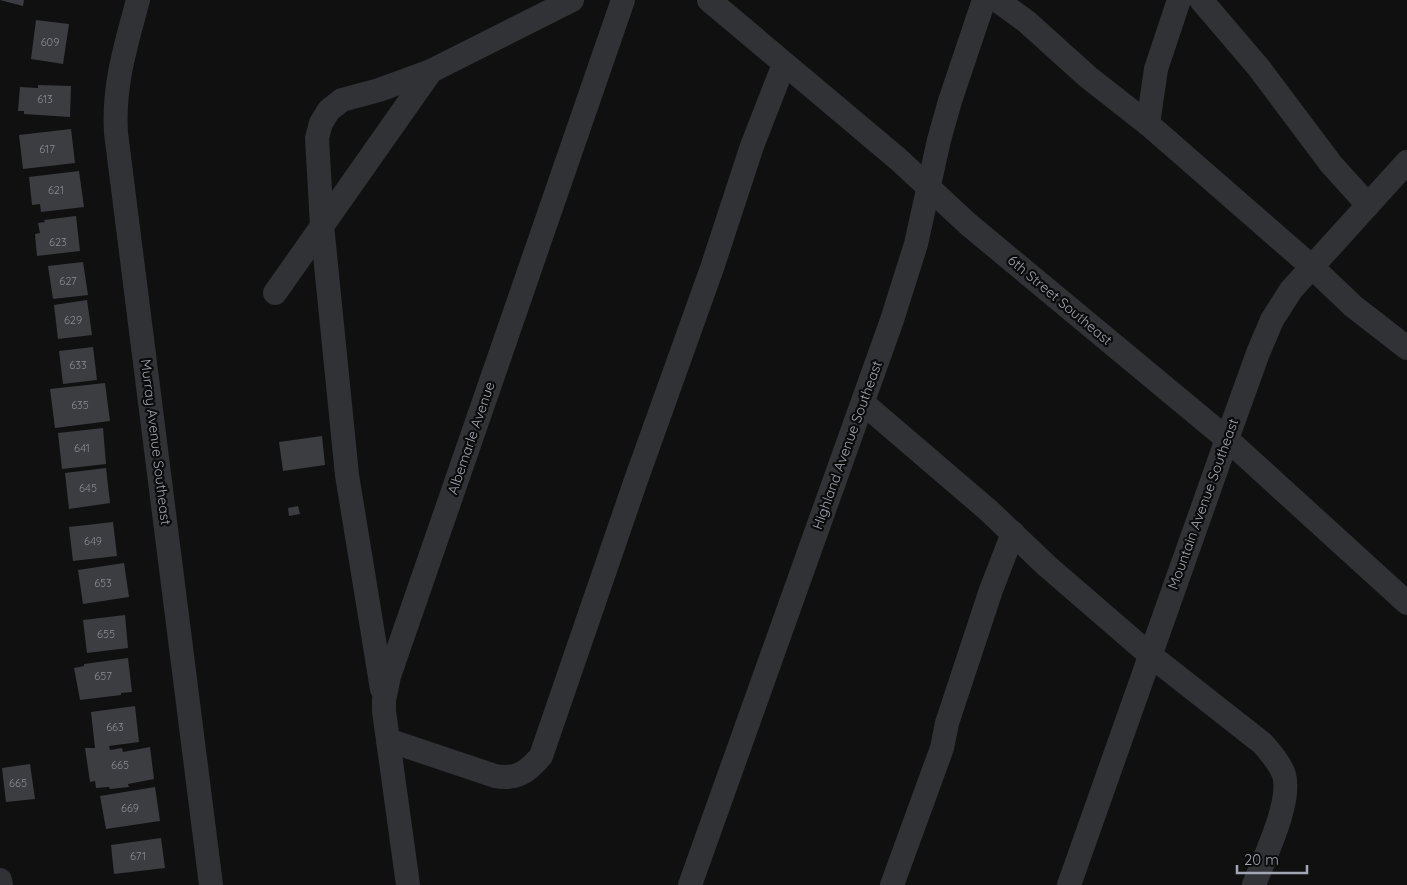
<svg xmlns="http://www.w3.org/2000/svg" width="1407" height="885" font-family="Quicksand,sans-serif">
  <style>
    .building { fill: #3c3d41 }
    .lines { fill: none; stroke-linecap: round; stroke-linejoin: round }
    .minor { stroke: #313236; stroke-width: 24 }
    .labels { text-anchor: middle; stroke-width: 4.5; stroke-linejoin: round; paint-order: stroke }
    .number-label { font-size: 11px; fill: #888c96 }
    .street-label { font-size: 14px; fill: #a1a6b2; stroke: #0b0b0c }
  </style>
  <rect width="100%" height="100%" fill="#101011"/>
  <g class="building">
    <path d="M0,0H24L23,6Z"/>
    <path d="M36,20L69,24L63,64L31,59Z"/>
    <path d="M38,85L71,86L70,117L24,114V111H18L20,87L38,88Z"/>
    <path d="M71,129L75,163L23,169L19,135Z"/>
    <path d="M79,171L84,207L41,212L40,204L32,205L29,177Z"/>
    <path d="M76,216L80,251L37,256L35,234L40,233L38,223L45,222L44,220Z"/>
    <path d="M83,262L88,295L53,299L48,266Z"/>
    <path d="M87,300L92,335L58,339L54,305Z"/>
    <path d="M93,347L97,380L63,384L59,351Z"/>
    <path d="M105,383L110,421L55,428L50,389Z"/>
    <path d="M103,428L106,464L62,469L58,433Z"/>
    <path d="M322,436L325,465L283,471L279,442Z"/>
    <path d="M106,468L110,503L69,509L65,473Z"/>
    <path d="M298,506L300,514L289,516L288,508Z"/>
    <path d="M113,522L117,556L73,561L69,527Z"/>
    <path d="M124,563L129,597L83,604L78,570Z"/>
    <path d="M125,615L128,648L87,653L83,620Z"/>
    <path d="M128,658L132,692L121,693V695L80,700L74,668L84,666V664Z"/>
    <path d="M135,706L139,742L109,746L110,750L122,748L123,752L150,747L154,779L128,784L129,787L110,789L109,787L96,788L95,781L90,782L85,748H95L91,712Z"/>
    <path d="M30,764L35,799L6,802L2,768Z"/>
    <path d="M155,787L160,821L106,829L100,796Z"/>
    <path d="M161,838L165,868L114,874L111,845Z"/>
  </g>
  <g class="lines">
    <g class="minor">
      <path d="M138,0C126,45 113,85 116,133L211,885"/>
      <path d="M709,0L898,159L968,224L1227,439L1407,603"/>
      <path d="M997,0L1027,22L1088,77L1148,124L1312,267L1353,306L1407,348"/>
      <path d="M1201,0L1259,68L1331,164L1368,205"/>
      <path d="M1148,124L1156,69L1179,0"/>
      <path d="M275,293L431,71L572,0"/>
      <path d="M863,403L988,510L1047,566L1150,655L1262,743C1270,752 1280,763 1284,775C1292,802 1264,858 1254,885"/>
      <path d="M382,689L347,475L322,225L317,138L321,123L329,110L342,100L379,90L431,71"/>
      <path d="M388,740L495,776C516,780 528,772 541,756L636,480L712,268L752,146L784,64"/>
      <path d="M0,880L1,885"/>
      <path d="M408,885L384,711V700L389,676L623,0"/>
      <path d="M690,885L892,320L916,244L939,140L950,101L984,0"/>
      <path d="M892,885L942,748L947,723L991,590L1013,533"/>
      <path d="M1069,885L1227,439L1258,353L1272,320L1291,290L1407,162"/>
    </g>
  </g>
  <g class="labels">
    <g class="number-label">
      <text x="50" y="46">609</text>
      <text x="45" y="103">613</text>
      <text x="47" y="153">617</text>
      <text x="56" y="194">621</text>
      <text x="58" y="246">623</text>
      <text x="68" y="285">627</text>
      <text x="73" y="324">629</text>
      <text x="78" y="369">633</text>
      <text x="80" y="409">635</text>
      <text x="82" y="452">641</text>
      <text x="88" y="492">645</text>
      <text x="93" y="545">649</text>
      <text x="103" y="587">653</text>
      <text x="106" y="638">655</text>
      <text x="103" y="680">657</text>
      <text x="115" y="731">663</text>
      <text x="120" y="769">665</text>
      <text x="18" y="787">665</text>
      <text x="130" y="812">669</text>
      <text x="138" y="860">671</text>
    </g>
    <g class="street-label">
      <text transform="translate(1060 300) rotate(40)" y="5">6th Street Southeast</text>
      <text transform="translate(471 438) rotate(-71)" y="5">Albemarle Avenue</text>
      <text transform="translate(156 442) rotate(83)" y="5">Murray Avenue Southeast</text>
      <text transform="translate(847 445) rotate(-70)" y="5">Highland Avenue Southeast</text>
      <text transform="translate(1203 504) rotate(-70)" y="5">Mountain Avenue Southeast</text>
    </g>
  </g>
  <path d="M1237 865v8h70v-8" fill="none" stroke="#a1a6b2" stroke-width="2.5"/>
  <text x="1244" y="865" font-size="15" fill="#a1a6b2" stroke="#0b0b0c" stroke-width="4" paint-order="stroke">20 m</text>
</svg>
